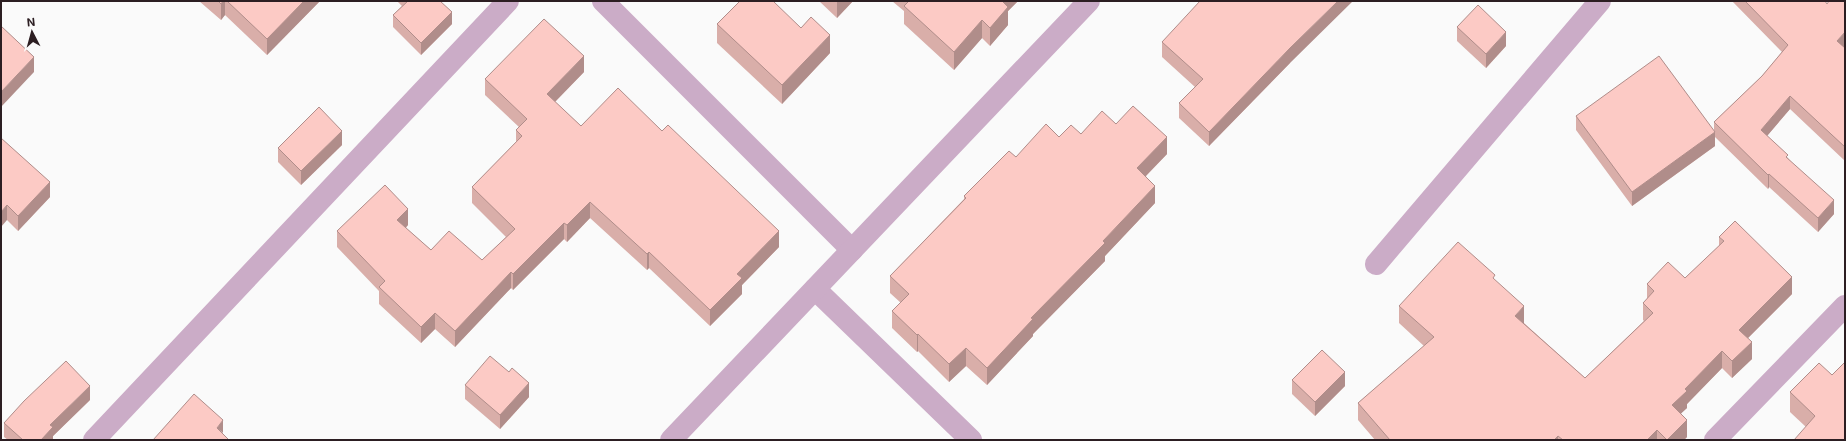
<svg xmlns="http://www.w3.org/2000/svg" width="1846" height="441" font-family="Inter,sans-serif">
  <style>
    .lines { fill: none; stroke-linecap: round; stroke-linejoin: round }
    .minor { stroke: #cbacc7; stroke-width: 22 }
    .wall { fill: #d9aea9 }
    .shaded-wall { fill: #b08d8a }
    .building { fill: #fccac5; stroke: #b08d8a }
  </style>
  <rect width="100%" height="100%" fill="#fafafa"/>
  <g class="lines">
    <g class="minor">
      <path d="M603,1L852,250"/>
      <path d="M1376,264L1600,1"/>
      <path d="M815,289L971,440"/>
      <path d="M94,440L508,1"/>
      <path d="M671,440L1089,1"/>
      <path d="M1715,440L1845,306"/>
    </g>
  </g>
  <g class="wall">
    <path d="M199,1H320L267,55L225,15L221,20Z"/>
    <path d="M397,1H440L452,24L421,55L393,27V15L402,6Z"/>
    <path d="M819,1H853L837,18Z"/>
    <path d="M892,1H1018L1008,11V25L990,46L982,38L954,70L904,24V11Z"/>
    <path d="M1732,1H1825L1844,47L1845,48V161L1790,109L1767,136L1788,158L1834,214L1818,232L1769,187L1768,189L1715,137V146L1632,206L1576,130V116L1714,131V122L1762,76L1782,52Z"/>
    <path d="M717,24L801,28L830,53L782,104L717,43Z"/>
    <path d="M1457,27L1506,46L1486,68L1457,41Z"/>
    <path d="M1162,42L1290,63L1209,146L1179,118V103L1195,87L1162,57Z"/>
    <path d="M584,72L555,102L581,126L779,247L742,285V294L710,326L649,268L647,270L590,218L567,242L564,239L513,290L511,288L455,347L435,329L421,343L379,304V291L337,247V231L408,225L406,228L431,250L482,260L506,237L472,203V187L516,142V130L519,127L485,95V79Z"/>
    <path d="M1116,124L1167,154L1146,176L1155,203L1105,256V261L1033,334V336L987,385L966,366L949,382L918,351L917,352L892,328V311L901,303L890,293V276L964,199V196L1016,157L1059,137L1081,134Z"/>
    <path d="M1,138L50,197L18,231L7,220Z"/>
    <path d="M342,145L301,185L278,162V148Z"/>
    <path d="M1719,237L1792,294L1748,338L1752,359L1732,378L1722,368L1687,404V408L1681,413L1687,437L1684,440H1375L1358,420V403L1424,346L1399,323V306L1495,280L1524,323L1585,378L1644,321L1643,320V303L1647,299V284L1685,278L1719,246Z"/>
    <path d="M1832,375L1845,440L1806,427L1790,412V392Z"/>
    <path d="M1292,380L1345,386L1315,416L1292,394Z"/>
    <path d="M465,385L529,397L500,429L465,399Z"/>
    <path d="M90,400L53,436V440H8L4,437V423Z"/>
  </g>
  <g class="shaded-wall">
    <path d="M223,1H225V15L221,20V4Z"/>
    <path d="M304,1H320L267,55V39Z"/>
    <path d="M837,1H853L837,18Z"/>
    <path d="M1001,1H1018L1008,11V25L990,46V28Z"/>
    <path d="M1338,1H1353L1290,63L1209,146V132L1290,48Z"/>
    <path d="M452,12V24L421,55V43Z"/>
    <path d="M982,20V38L954,70V52Z"/>
    <path d="M1506,32V46L1486,68V54Z"/>
    <path d="M1845,32V45L1837,54V41Z"/>
    <path d="M830,35V53L782,104V85Z"/>
    <path d="M584,56V72L547,110V94Z"/>
    <path d="M34,57V72L1,107V92Z"/>
    <path d="M1790,96V109L1761,143V130Z"/>
    <path d="M342,131V145L301,185V171Z"/>
    <path d="M1715,132V146L1632,206V192Z"/>
    <path d="M1167,137V154L1137,185V168Z"/>
    <path d="M1769,174V187L1768,189V175Z"/>
    <path d="M50,182V197L18,231V216Z"/>
    <path d="M1155,186V203L1105,256V261L1033,334V336L987,385V368L1031,318Z"/>
    <path d="M1834,200V214L1818,232V218Z"/>
    <path d="M590,202V218L567,242V225Z"/>
    <path d="M7,205V220L1,227V212Z"/>
    <path d="M408,209V225L397,236V220Z"/>
    <path d="M564,223V239L513,290V274Z"/>
    <path d="M779,231V247L742,285V294L710,326V310L737,274Z"/>
    <path d="M649,252V268L647,270V254Z"/>
    <path d="M511,272V288L455,347V331Z"/>
    <path d="M1792,277V294L1739,347V330Z"/>
    <path d="M1524,306V323L1515,333V316Z"/>
    <path d="M435,313V329L421,343V327Z"/>
    <path d="M918,334V351L917,352V335Z"/>
    <path d="M1752,342V359L1732,378V361Z"/>
    <path d="M966,348V366L949,382V364Z"/>
    <path d="M1722,351V368L1687,404V408L1672,422V405L1685,389Z"/>
    <path d="M1345,372V386L1315,416V402Z"/>
    <path d="M529,383V397L500,429V415Z"/>
    <path d="M90,386V400L53,436V440H41L50,425Z"/>
    <path d="M223,420V433L217,428Z"/>
    <path d="M1687,420V437L1684,440H1667Z"/>
    <path d="M1657,430V440H1647Z"/>
    <path d="M1558,436V440H1554Z"/>
  </g>
  <g class="building">
    <path d="M218,1H223L221,4Z"/>
    <path d="M227,1H304L267,39Z"/>
    <path d="M408,1H440L452,12L421,43L393,15Z"/>
    <path d="M740,1H773L801,28L811,17L830,35L782,85L717,24Z"/>
    <path d="M909,1H1002L1008,7L990,28L982,20L954,52L904,6Z"/>
    <path d="M1200,1H1338L1290,48L1209,132L1179,103L1203,79L1162,42Z"/>
    <path d="M1745,1H1825L1827,4L1829,1H1845V32L1837,41L1845,48V54L1844,55L1845,56V147L1790,96L1761,130L1788,155L1786,157L1834,200L1818,218L1769,174L1768,175L1714,122L1762,76L1788,45Z"/>
    <path d="M1478,5L1506,32L1486,54L1457,27Z"/>
    <path d="M544,19L584,56L547,94L581,126L618,88L662,131L668,125L779,231L737,274L742,278L710,310L649,252L647,254L590,202L567,225L564,223L513,274L511,272L455,331L435,313L421,327L379,287L385,281L337,231L385,185L408,209L397,220L431,250L449,231L482,260L515,229L472,187L522,136L516,130L527,119L485,79Z"/>
    <path d="M1,26L34,57L1,92Z"/>
    <path d="M1659,56L1715,132L1632,192L1576,116Z"/>
    <path d="M1133,106L1167,137L1137,168L1155,186L1103,241L1105,243L1031,318L1033,319L987,368L966,348L949,364L918,334L917,335L892,311L909,294L890,276L966,198L964,196L1009,151L1016,157L1046,124L1059,137L1071,125L1081,134L1102,111L1116,124Z"/>
    <path d="M319,107L342,131L301,171L278,148Z"/>
    <path d="M1,138L50,182L18,216L7,205L1,212Z"/>
    <path d="M1735,221L1792,277L1739,330L1752,342L1732,361L1722,351L1685,389L1687,391L1672,405L1687,420L1667,440L1657,430L1647,440H1563L1558,436L1554,440H1390L1358,403L1434,337L1399,306L1458,242L1495,275L1493,278L1524,306L1515,316L1585,378L1653,313L1643,303L1654,291L1647,284L1668,262L1685,278L1724,241L1719,237Z"/>
    <path d="M1322,350L1345,372L1315,402L1292,380Z"/>
    <path d="M490,356L509,372L512,368L529,383L500,415L465,385Z"/>
    <path d="M66,361L90,386L50,425L53,427L41,440H23L4,423L24,401Z"/>
    <path d="M1845,362V440H1794L1815,416L1790,392L1819,363L1832,375Z"/>
    <path d="M194,394L223,420L217,428L229,440H153Z"/>
  </g>
  <rect width="1846" height="441" fill="none" stroke="#2c1e22" stroke-width="4"/>
  <g transform="translate(32 32) rotate(354)" stroke="#fafafa" stroke-width="3" paint-order="stroke">
  <path d="M0-3L7 15L0 10L-7 15Z" fill="#2c1e22"/>
  <text y="-6" font-size="11" font-weight="bold" text-anchor="middle" fill="#2c1e22">N</text>
  </g>
</svg>
